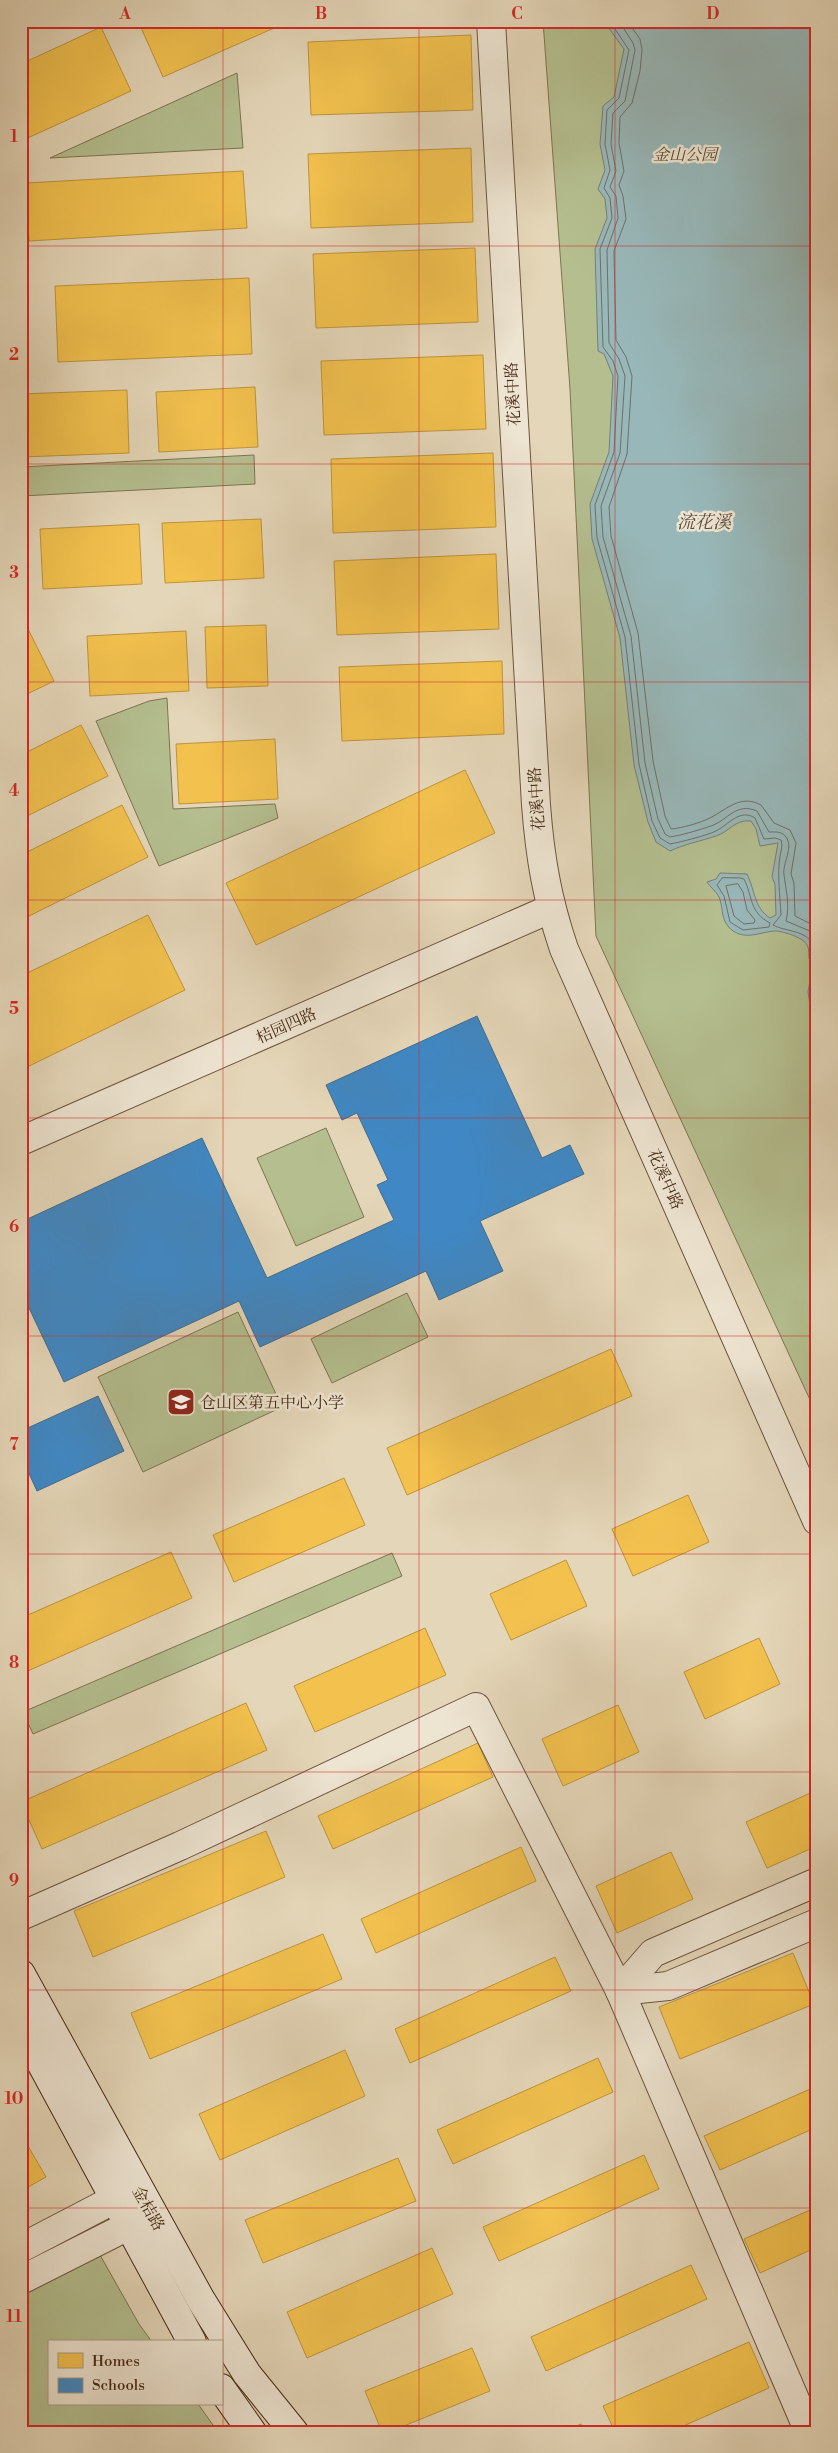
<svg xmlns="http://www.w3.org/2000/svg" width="838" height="2453" font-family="'Libre Bodoni','Noto Serif SC',serif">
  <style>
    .green { fill: #b4be8f; stroke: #7e7451 }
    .water { fill: #98b7b8; stroke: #787e76 }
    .homes { fill: #f2c14e; stroke: #bf933c }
    .schools { fill: #3f88c5; stroke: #416c90 }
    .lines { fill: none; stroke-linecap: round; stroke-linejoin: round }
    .shore { stroke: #707066; stroke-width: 1 }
    .minor-casing { stroke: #6e543c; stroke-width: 30 }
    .tertiary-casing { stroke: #6e543c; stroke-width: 30 }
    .secondary-casing { stroke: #472913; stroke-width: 30 }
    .minor { stroke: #ede4d1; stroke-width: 28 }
    .tertiary { stroke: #ede4d1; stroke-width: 28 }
    .secondary { stroke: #ede4d1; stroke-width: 28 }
    .grid { fill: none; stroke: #d62828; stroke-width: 1; stroke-opacity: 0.55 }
    .labels { text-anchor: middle; stroke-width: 5; stroke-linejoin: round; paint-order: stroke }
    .park-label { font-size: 16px; font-style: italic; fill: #5d472c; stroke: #ede4d1 }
    .street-label { font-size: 16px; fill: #472913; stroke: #ede4d1 }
    .poi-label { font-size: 16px; fill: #472913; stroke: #ede4d1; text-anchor: start }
    .water-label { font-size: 18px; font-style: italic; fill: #5b4c3c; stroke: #ede4d1 }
    .neatline { fill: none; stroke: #d62828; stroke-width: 2 }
    .grid-label { font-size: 16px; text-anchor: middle; font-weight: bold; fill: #d62828 }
  </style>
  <rect width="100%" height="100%" fill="#e4d6b8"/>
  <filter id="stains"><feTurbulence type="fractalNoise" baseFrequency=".004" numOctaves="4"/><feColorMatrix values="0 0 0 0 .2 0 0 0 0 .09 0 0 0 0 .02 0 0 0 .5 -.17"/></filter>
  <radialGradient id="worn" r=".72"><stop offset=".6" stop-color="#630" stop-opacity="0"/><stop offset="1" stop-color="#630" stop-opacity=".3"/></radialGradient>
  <g class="green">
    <path d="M543,21H817V1415L596,936L570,389Z"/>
    <path d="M237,73L243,148L50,158Z"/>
    <path d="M254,455L255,484L21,496V467Z"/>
    <path d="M167,698L173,809L275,804L278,818L159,866L96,721L149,701Z"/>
    <path d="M326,1128L364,1217L296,1246L257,1158Z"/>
    <path d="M407,1293L428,1337L332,1383L311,1339Z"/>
    <path d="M238,1312L282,1407L143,1472L98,1377Z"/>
    <path d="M392,1553L402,1576L33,1734L23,1712Z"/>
    <path d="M100,2255L139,2324L152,2342H49V2404H198L218,2432H21V2295Z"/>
  </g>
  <path class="water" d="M608,21H817V1009L810,1005L808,992L813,963L809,959C809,955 809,951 808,947C806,938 783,931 775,931C760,932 747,940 733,931C720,921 724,910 719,897C716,891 710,887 707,882L716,879L720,873L747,874C755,890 754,908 770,918L776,915L775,884L772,877L778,843L760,846L756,829L751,821C735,819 729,832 716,836C701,841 685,844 670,851L656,842L648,822L634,765L620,638L592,539L590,504L609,452L613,376L604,354L598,351L595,249L607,218L605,199L598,189L605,170L600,144L603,106L614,97L624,49L608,27Z"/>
  <g class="homes">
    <path d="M138,21H290L163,77Z"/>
    <path d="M101,27L131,91L21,141V64Z"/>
    <path d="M471,35L473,110L311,115L308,42Z"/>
    <path d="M471,148L473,222L311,228L308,154Z"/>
    <path d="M243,171L247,228L29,241L26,183Z"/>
    <path d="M475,248L478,322L316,328L313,254Z"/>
    <path d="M249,278L252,354L58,362L55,286Z"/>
    <path d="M483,355L486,429L324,435L321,361Z"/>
    <path d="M255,387L258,447L159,452L156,392Z"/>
    <path d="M127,390L129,453L21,457V394Z"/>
    <path d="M493,453L496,527L333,533L331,459Z"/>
    <path d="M261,519L264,578L165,583L162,523Z"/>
    <path d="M139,524L142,584L43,589L40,529Z"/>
    <path d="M496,554L499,629L337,635L334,561Z"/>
    <path d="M266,625L268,686L207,688L205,627Z"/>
    <path d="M28,629L54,681L21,697V633Z"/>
    <path d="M186,631L189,691L90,696L87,636Z"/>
    <path d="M502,661L504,734L342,741L339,667Z"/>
    <path d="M81,725L108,776L21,819V755Z"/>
    <path d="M275,739L278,799L179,804L176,744Z"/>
    <path d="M465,770L495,833L256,945L226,883Z"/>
    <path d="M122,805L148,857L21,920V855Z"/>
    <path d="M148,915L185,990L21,1070V976Z"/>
    <path d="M611,1349L632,1396L407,1495L387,1448Z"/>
    <path d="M344,1478L365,1525L234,1582L213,1535Z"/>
    <path d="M688,1495L709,1542L633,1576L612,1529Z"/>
    <path d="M171,1552L192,1598L21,1674V1618Z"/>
    <path d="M566,1560L587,1606L511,1640L490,1594Z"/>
    <path d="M425,1628L446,1675L315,1732L294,1686Z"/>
    <path d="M759,1638L780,1684L705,1719L684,1672Z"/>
    <path d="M246,1703L267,1750L42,1849L21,1802Z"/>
    <path d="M618,1705L639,1752L563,1786L542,1739Z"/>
    <path d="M478,1743L493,1777L333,1849L318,1816Z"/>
    <path d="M817,1790V1846L767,1868L746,1822Z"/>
    <path d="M266,1831L285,1877L93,1957L74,1911Z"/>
    <path d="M521,1847L536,1881L376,1953L361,1919Z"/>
    <path d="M671,1852L693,1899L617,1933L596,1886Z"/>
    <path d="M323,1934L342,1979L150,2059L131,2013Z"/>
    <path d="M793,1953L814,2004L680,2059L659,2007Z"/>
    <path d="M555,1957L571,1991L410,2063L395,2029Z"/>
    <path d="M345,2050L365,2096L220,2160L199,2114Z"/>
    <path d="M598,2058L613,2092L453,2164L437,2130Z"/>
    <path d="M817,2086V2127L720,2170L704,2136Z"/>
    <path d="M21,2134L46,2177L21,2191Z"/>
    <path d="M644,2155L659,2189L499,2261L483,2227Z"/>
    <path d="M398,2158L416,2201L263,2263L245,2220Z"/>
    <path d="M817,2207V2247L760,2273L744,2239Z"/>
    <path d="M432,2248L453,2294L307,2358L287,2312Z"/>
    <path d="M691,2265L707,2299L546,2371L531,2337Z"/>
    <path d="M749,2342L769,2388L670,2432H615L603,2406Z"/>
    <path d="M472,2348L490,2391L389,2432H382L365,2391Z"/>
    <path d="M581,2424L584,2432H562Z"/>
  </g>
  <g class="schools">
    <path d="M477,1016L542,1158L570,1145L584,1174L480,1221L503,1271L439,1300L426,1271L260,1347L239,1301L64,1382L21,1291V1222L202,1138L267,1278L394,1220L377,1185L388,1180L357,1113L342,1120L326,1085Z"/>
    <path d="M98,1396L124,1451L37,1491L21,1456V1431Z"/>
  </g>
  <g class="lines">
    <g class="shore">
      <path d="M613,21V26L629,50L619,98L607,110L605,144L610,170L604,188L610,198L612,218L600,249L603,347L613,361L618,376L614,452L595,505L597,538L625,637L639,764L652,821L660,838L670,844C681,842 705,836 716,831C728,825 740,808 755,818L764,839L775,838L781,840C783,846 781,850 780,856C777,875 780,895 781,915L773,925C784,931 801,930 810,940C815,946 812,953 817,959"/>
      <path d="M619,21L633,43L635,50L625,101L613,113L611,144L616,171L610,187L616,196L618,218L607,250L609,343L619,359L625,376L620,453L601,506L603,537L631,636L645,763L658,819L665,834L670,837C683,835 699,830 711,826C728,820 736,802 757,811L769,832C775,832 782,831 786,837C794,847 782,864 784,875C786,890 790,906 786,921L810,931L817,939"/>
      <path d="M627,21L640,39L642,50L640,71L632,103L620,117L619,143L624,171L619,185L623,196L626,219L614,251L616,340L626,357L632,376L627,454L609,507L611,536L638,633L653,761L665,816L671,829C682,828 700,823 710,818C727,809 741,794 761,805L774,823L790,830L796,843L791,874L794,883L795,916L817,927"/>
      <path d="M740,878L744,879C753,897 749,912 770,923L769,927L743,930L730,922L724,896L717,885L722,878Z"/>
      <path d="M738,884L743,892L747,910L755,920L754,923L744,924L734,916L726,886Z"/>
    </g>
    <defs>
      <g id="minor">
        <path d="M21,1916L180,1846L476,1707L620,1991L809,2432"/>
        <path d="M620,1991L653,1953L817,1882"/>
        <path d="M620,1991L668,1986L817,1923"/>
        <path d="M21,2248L136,2188"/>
        <path d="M21,2280L150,2215"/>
      </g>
      <g id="tertiary">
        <path d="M491,21L536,805C540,857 547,899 564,949L817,1521"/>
        <path d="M21,1141L550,909"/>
      </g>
      <g id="secondary">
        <path d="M21,1974L201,2300L247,2374L294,2432"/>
        <path d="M21,2026L192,2342"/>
        <path d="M221,2388L252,2432"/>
      </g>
    </defs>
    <use href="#minor" class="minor-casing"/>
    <use href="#tertiary" class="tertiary-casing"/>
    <use href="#secondary" class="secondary-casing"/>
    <use href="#minor" class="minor"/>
    <use href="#tertiary" class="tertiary"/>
    <use href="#secondary" class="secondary"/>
  </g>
  <path class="grid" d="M223,21V2432M419,21V2432M615,21V2432M21,246H817M21,464H817M21,682H817M21,900H817M21,1118H817M21,1336H817M21,1554H817M21,1772H817M21,1990H817M21,2208H817"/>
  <defs>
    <symbol id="school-square" viewBox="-11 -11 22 22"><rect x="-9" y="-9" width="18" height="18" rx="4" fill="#8f2418" stroke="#ede4d1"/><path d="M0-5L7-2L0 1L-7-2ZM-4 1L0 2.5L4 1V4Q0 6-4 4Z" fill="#fff"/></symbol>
  </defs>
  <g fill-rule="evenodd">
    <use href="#school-square" x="165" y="1386" width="32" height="32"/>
  </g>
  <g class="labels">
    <g class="park-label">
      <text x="685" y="160">金山公园</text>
    </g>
    <g class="street-label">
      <text transform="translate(512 394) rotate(-93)" y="6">花溪中路</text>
      <text transform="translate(536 799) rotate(-94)" y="6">花溪中路</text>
      <text transform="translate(286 1025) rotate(-24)" y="6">桔园四路</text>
      <text transform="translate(666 1179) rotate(66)" y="6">花溪中路</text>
      <text transform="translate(149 2208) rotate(61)" y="6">金桔路</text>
    </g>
    <g class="poi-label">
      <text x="200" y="1408">仓山区第五中心小学</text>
    </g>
    <g class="water-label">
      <text x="704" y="528">流花溪</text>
    </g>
  </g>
  <rect width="838" height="2453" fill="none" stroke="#e4d6b8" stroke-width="55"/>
  <rect x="48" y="2340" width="175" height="65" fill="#ede4d1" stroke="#ab9985"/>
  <rect x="58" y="2353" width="25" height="15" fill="#f2c14e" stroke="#ab9985"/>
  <text x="92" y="2366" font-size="15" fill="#472913">Homes</text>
  <rect x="58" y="2378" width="25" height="15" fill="#3f88c5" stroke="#ab9985"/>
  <text x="92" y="2390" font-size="15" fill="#472913">Schools</text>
  <rect x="28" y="28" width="782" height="2398" class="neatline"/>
  <g class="grid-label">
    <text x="125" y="19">A</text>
    <text x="321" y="19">B</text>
    <text x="517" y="19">C</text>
    <text x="713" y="19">D</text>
    <text x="14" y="142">1</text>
    <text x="14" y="360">2</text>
    <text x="14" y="578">3</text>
    <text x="14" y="796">4</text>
    <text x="14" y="1014">5</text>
    <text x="14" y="1232">6</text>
    <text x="14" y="1450">7</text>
    <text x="14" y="1668">8</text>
    <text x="14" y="1886">9</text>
    <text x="14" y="2104">10</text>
    <text x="14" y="2322">11</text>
  </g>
  <rect width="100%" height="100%" filter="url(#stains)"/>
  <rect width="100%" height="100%" fill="url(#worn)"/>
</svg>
